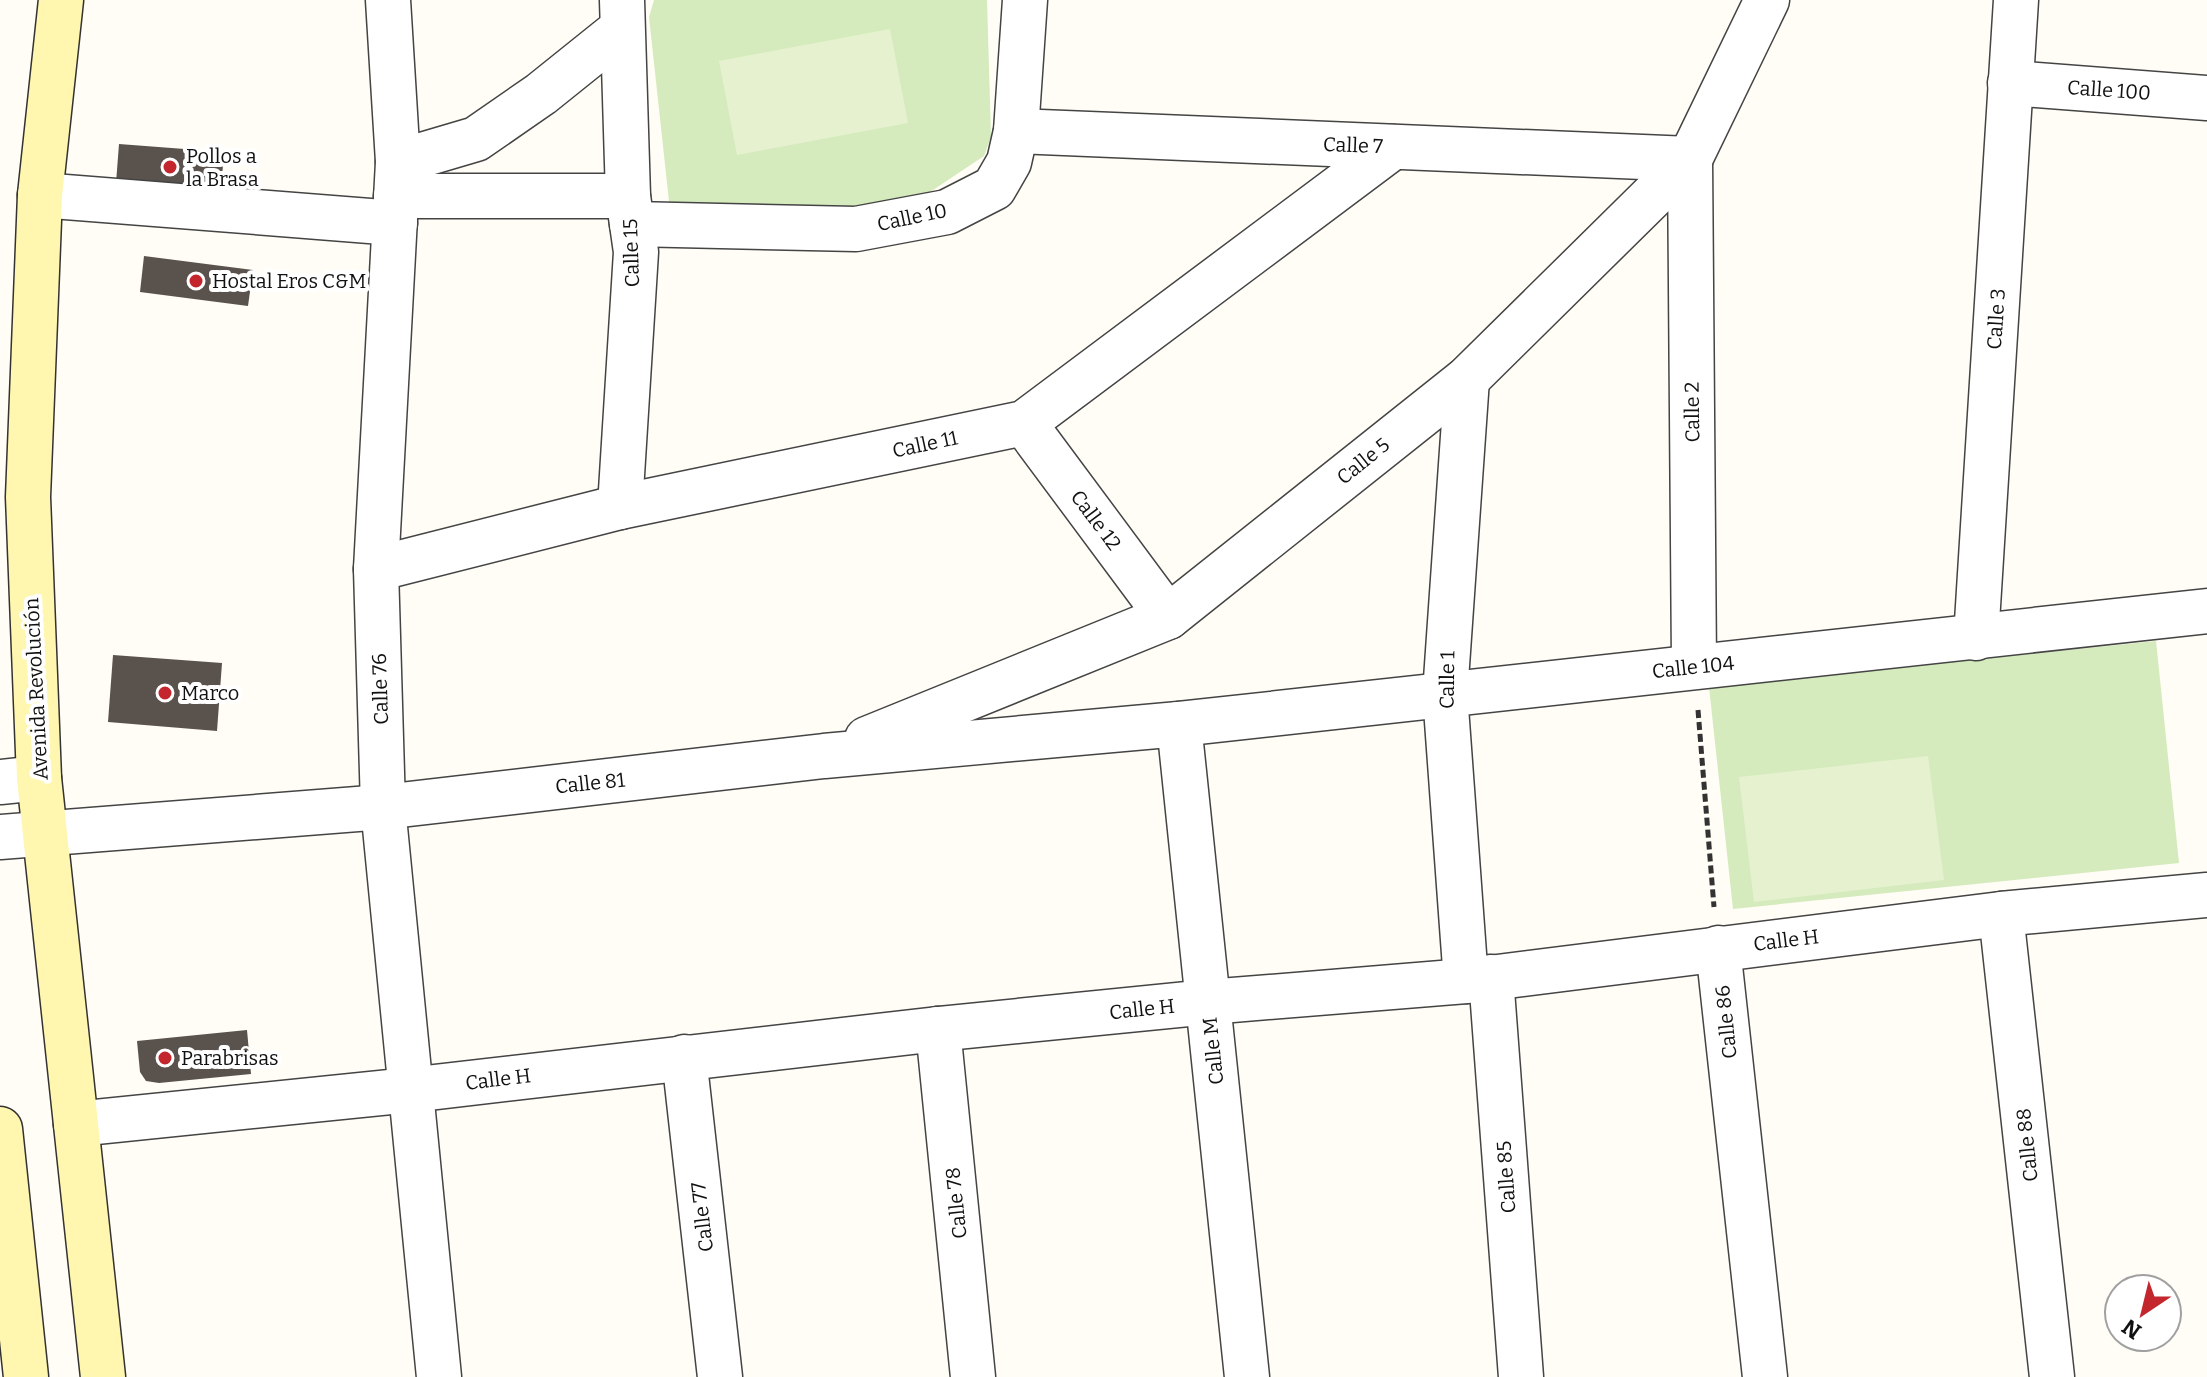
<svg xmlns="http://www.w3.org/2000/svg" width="2207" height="1377" font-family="Bitter,serif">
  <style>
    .green { fill: #d5ebbd }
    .pitch { fill: #e6f2cf }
    .building { fill: #5a524d }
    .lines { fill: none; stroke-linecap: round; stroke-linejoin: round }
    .street-casing { stroke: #444; stroke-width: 47 }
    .secondary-casing { stroke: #333; stroke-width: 47 }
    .path { stroke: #333; stroke-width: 5; stroke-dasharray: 8 4; stroke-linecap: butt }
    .street { stroke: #fff; stroke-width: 44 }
    .secondary { stroke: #fff6b0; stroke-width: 44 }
    .poi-dot { fill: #c4262e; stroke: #fff; stroke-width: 3 }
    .labels { text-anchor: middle; stroke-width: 8; stroke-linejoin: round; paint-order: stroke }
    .street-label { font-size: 20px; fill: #111; stroke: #fff }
    .poi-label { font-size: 20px; fill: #111; stroke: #fff; text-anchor: start }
  </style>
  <rect width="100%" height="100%" fill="#fffdf5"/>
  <g class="green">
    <path d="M654,0H987L991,137L984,156L933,190L894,211L672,229L649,17Z"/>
    <path d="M2156,641L2179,863L1733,909L1709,687Z"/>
  </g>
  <g class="pitch">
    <path d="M890,29L908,123L737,155L719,61Z"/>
    <path d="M1928,756L1944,880L1754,902L1739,777Z"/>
  </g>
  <g class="building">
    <path d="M119,144L224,152L221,190L116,183Z"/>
    <path d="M144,256L253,270L248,306L140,292Z"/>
    <path d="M113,655L222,663L217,731L108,722Z"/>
    <path d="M247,1030L251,1074L159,1083L146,1081L140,1072L137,1041Z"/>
  </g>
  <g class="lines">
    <defs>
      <g id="street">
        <path d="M388,0L398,162L376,569L383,807L439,1377"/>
        <path d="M2010,83L2207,98"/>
        <path d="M1016,131L1690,159L1694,666"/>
        <path d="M398,162L476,139L541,94L622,29"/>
        <path d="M40,195L395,223"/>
        <path d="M396,196H628"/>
        <path d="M632,224L856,229L947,212L994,188L1009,162L1016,131L1025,0"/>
        <path d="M1024,423L1168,617"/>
        <path d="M620,507L636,252L628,196L622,0"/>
        <path d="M376,569L620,507L1024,423L1393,147"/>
        <path d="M1976,638L2016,0"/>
        <path d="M1179,724L1247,1377"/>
        <path d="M867,739L1168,617L1467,379L1690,159L1767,0"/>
        <path d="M0,782L39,778"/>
        <path d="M0,837L383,807L824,756L1179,724L2207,611"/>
        <path d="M2001,914L2052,1377"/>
        <path d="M1718,948L1765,1377"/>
        <path d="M1491,977L1521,1377"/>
        <path d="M1466,981L1445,694L1467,379"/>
        <path d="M938,1029L973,1377"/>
        <path d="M684,1057L720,1377"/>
        <path d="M76,1124L410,1090L938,1029L1208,1002L1466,981L2001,914L2207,895"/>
      </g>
      <g id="secondary">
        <path d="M61,0L40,195L28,497L39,778L103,1377"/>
        <path d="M0,1129L26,1377"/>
      </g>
    </defs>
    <use href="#street" class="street-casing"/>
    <use href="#secondary" class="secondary-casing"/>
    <path class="path" d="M1698,710L1714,907"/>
    <use href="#street" class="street"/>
    <use href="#secondary" class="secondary"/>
  </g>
  <g class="poi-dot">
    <circle cx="170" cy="167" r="8"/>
    <circle cx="196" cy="281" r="8"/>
    <circle cx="165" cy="693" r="8"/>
    <circle cx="165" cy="1058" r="8"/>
  </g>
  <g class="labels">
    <g class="street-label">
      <text transform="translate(2109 90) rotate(4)" y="7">Calle 100</text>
      <text transform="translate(1353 145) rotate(2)" y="7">Calle 7</text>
      <text transform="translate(912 217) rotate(-12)" y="7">Calle 10</text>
      <text transform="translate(631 253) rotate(-92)" y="7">Calle 15</text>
      <text transform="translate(1996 319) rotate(-86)" y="7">Calle 3</text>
      <text transform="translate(1692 412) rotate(-91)" y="7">Calle 2</text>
      <text transform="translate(925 444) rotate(-12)" y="7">Calle 11</text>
      <text transform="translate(1363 461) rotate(-39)" y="7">Calle 5</text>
      <text transform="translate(1096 520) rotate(53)" y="7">Calle 12</text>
      <text transform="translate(1693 667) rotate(-6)" y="7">Calle 104</text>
      <text transform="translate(1447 680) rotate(-89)" y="7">Calle 1</text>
      <text transform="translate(36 689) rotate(-93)" y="7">Avenida Revolución</text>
      <text transform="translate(380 689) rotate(-92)" y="7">Calle 76</text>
      <text transform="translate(590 783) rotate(-6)" y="7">Calle 81</text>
      <text transform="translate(1786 940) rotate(-7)" y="7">Calle H</text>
      <text transform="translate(1142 1009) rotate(-6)" y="7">Calle H</text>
      <text transform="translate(1726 1022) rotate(-96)" y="7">Calle 86</text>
      <text transform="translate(1213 1051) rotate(-96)" y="7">Calle M</text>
      <text transform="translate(498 1079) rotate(-7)" y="7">Calle H</text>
      <text transform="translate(2027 1145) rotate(-96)" y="7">Calle 88</text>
      <text transform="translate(1506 1177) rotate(-94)" y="7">Calle 85</text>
      <text transform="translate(956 1203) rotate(-96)" y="7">Calle 78</text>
      <text transform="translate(702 1217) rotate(-97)" y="7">Calle 77</text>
    </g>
    <g class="poi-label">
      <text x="186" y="163">Pollos a<tspan x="186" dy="23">la Brasa</tspan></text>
      <text x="212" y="288">Hostal Eros C&amp;M</text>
      <text x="181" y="700">Marco</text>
      <text x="181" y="1065">Parabrisas</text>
    </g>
  </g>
  <g transform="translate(2143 1313) rotate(215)"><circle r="38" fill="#ffffff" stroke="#a0a0a0" stroke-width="2"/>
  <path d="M0-6L14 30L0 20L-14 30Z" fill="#c4262e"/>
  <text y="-12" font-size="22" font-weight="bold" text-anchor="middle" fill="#111111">N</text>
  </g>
</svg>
